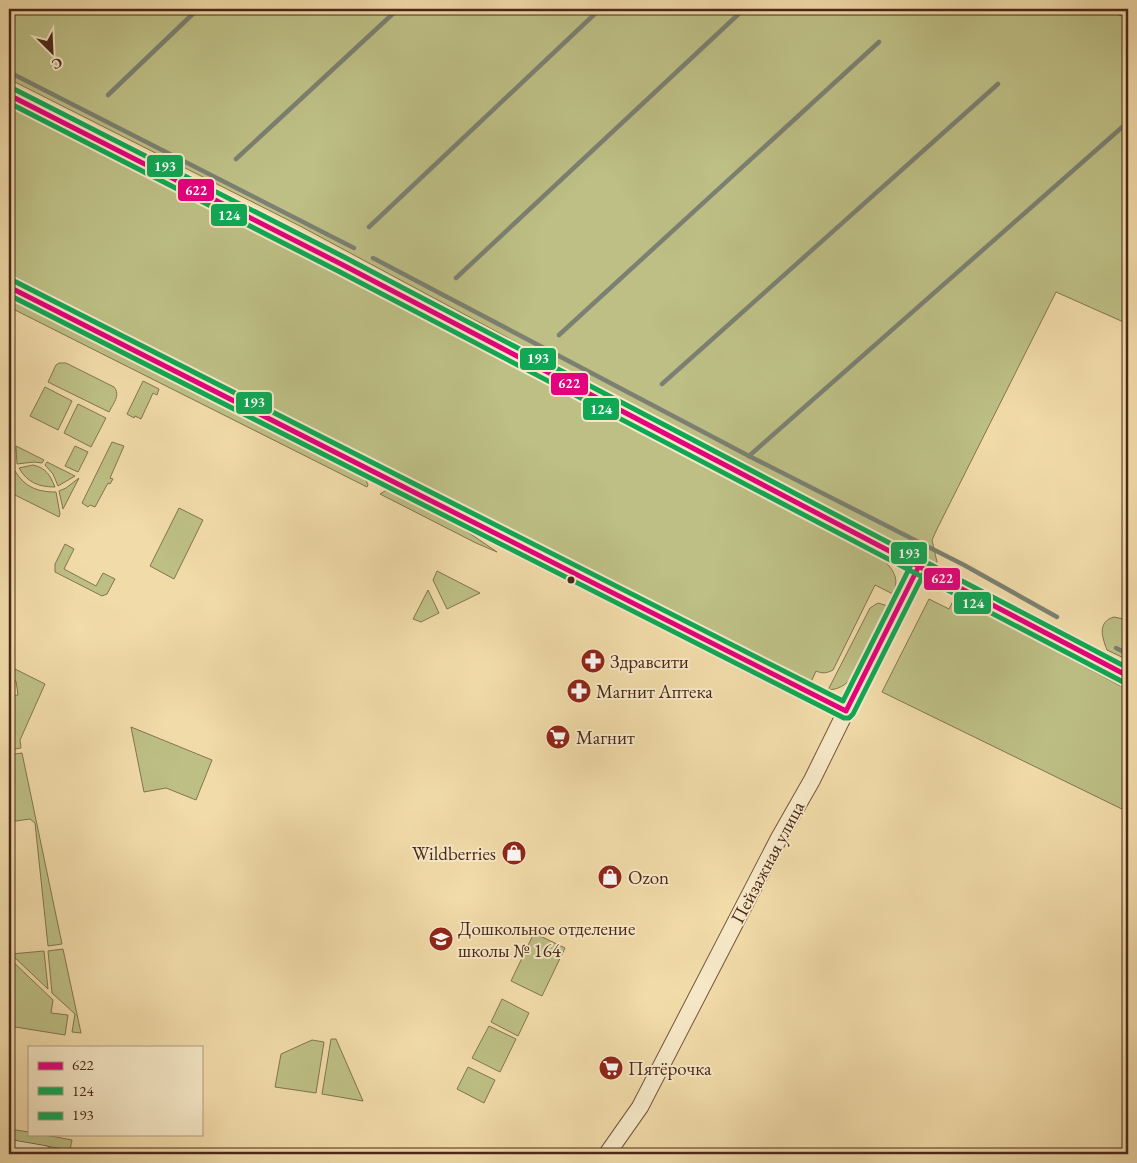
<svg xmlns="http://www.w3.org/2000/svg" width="1137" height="1163" font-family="'EB Garamond',serif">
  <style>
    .green { fill: #bdbf85; stroke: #84744e }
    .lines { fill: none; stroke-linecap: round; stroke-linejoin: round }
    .stream { stroke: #7b8072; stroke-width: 4.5 }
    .minor-casing { stroke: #74553c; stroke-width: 18 }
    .tertiary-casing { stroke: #74553c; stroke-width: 22 }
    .minor { stroke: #f6e8c7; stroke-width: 16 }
    .tertiary { stroke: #f6e8c7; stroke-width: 20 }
    .bus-1-casing { stroke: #f6e8c7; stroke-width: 9 }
    .bus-2-casing { stroke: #f6e8c7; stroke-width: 9 }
    .bus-3-casing { stroke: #f6e8c7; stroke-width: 9 }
    .bus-1 { stroke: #e5007d; stroke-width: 5 }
    .bus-2 { stroke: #10a855; stroke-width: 5 }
    .bus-3 { stroke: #10a855; stroke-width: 5 }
    .bus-dot { fill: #4b2818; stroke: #f6e8c7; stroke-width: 2 }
    .labels { text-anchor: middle; stroke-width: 4; stroke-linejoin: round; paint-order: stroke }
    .poi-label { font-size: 19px; fill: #4b2818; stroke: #f6e8c7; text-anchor: start }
    .street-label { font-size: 19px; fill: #4b2818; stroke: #f6e8c7 }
    .line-badge { stroke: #f6e8c7; stroke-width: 2 }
    .badge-label { font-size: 14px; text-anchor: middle; font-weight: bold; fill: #fff }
  </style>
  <rect width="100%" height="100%" fill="#f1dba9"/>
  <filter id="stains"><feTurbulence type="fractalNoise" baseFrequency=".004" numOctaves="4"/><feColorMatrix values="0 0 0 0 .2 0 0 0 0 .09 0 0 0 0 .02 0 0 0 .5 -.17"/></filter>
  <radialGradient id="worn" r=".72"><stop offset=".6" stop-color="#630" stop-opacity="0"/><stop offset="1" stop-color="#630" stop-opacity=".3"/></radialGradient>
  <g class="green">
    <path d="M9,9H1100L1128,18V324L1056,292L937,529L932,540L937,562L934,567L300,226L9,79Z"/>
    <path d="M9,106L529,373L878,555C891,567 901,576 893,594L875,585L833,670C827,673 823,674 816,671L811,682L9,276Z"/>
    <path d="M9,298L365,478L368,485L367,487L9,307Z"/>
    <path d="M59,363H66L114,387C121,395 113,404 109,412L48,382L56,365Z"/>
    <path d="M143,381L159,389L157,395L153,393L141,419L135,416L134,418L127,414Z"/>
    <path d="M45,387L72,401L58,430L30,416Z"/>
    <path d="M78,404L106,418L91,447L64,433Z"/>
    <path d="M112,442L124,446L110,478L113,479L110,484L108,483L95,507L90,505L88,507L82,503Z"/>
    <path d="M16,446L44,460L42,463L34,462L17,464Z"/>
    <path d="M75,446L88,452L78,472L65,466Z"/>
    <path d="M47,462L75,476L58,486L53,474L45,465Z"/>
    <path d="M33,465C46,468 50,475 55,487C38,487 27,482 19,468Z"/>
    <path d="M15,471C25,487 37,492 56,492L60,514L59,517L9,492V485Z"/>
    <path d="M79,478L63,509L59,491L66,488Z"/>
    <path d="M390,490L453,522L497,552L476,543L380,494L385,491Z"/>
    <path d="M179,508L203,520L174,579L150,566Z"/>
    <path d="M65,544L74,549L64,569L96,586L103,573L115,579L107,594L102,596L55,572V564Z"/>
    <path d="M437,571L480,593L447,609L433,580Z"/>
    <path d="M428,590L439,613L421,622L413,619Z"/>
    <path d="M929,599L949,609L954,599L963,601L1128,690V812L882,692Z"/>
    <path d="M878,603L888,606L852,677C845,686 839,689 828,690L870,608Z"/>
    <path d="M1114,617L1128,620V660L1107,650C1102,637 1097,622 1114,617Z"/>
    <path d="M9,666L45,684L20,740L21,748L9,750V696L18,695L16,681L9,682Z"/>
    <path d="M131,727L212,760L196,800L166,788L144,792Z"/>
    <path d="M22,753L62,944L48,946L35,823L30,819L16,821L9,817V755Z"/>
    <path d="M534,933L565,948L542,996L511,981Z"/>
    <path d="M63,949L81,1033L72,1032L75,1014L52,993L48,951Z"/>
    <path d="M44,951L48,989L11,954Z"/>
    <path d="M9,958L53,1000L51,1013L68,1015L65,1035L9,1026Z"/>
    <path d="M502,999L529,1013L518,1036L491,1022Z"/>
    <path d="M489,1026L516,1039L500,1072L472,1058Z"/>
    <path d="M331,1039H336L363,1101L322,1094Z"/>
    <path d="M312,1040L324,1042L316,1093L275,1087L281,1054Z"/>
    <path d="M468,1067L495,1080L484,1103L457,1089Z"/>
    <path d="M9,1129L29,1132V1134H40L72,1140L70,1150L9,1140Z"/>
  </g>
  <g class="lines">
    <g class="stream">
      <path d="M9,72L354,248"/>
      <path d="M108,95L198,9"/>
      <path d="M236,159L398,9"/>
      <path d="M369,227L600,9"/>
      <path d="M373,258L749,456L964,565L1057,617"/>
      <path d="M456,278L744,9"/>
      <path d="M559,335L879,42"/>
      <path d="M662,384L998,84"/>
      <path d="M749,456L1128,122"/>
      <path d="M1116,648L1128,654"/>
    </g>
    <defs>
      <g id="minor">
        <path d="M9,1148L44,1154"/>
        <path d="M607,1154L640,1107L779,838L812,780L846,711"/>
      </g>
      <g id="tertiary">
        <path d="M9,95L343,265L1128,676"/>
        <path d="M9,287L846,711L919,566"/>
      </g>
    </defs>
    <use href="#minor" class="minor-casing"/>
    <use href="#tertiary" class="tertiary-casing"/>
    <use href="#minor" class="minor"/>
    <use href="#tertiary" class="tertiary"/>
    <defs>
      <g id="bus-1">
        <path d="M9,95L343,265L1128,676"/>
        <path d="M9,287L846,711L919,566"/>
      </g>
      <g id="bus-2">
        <path d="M9,103L340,272L1125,683"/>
        <path d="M9,295L844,718H849L853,714L926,569"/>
      </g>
      <g id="bus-3">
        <path d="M12,88L346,258L1128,668"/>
        <path d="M12,280L843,701L912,563"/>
      </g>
    </defs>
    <use href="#bus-1" class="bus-1-casing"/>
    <use href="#bus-2" class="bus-2-casing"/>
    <use href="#bus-3" class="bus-3-casing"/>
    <use href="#bus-1" class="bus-1"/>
    <use href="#bus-2" class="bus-2"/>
    <use href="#bus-3" class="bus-3"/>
  </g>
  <defs>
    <symbol id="pharmacy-disc" viewBox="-11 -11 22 22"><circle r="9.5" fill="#8f2418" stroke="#f6e8c7"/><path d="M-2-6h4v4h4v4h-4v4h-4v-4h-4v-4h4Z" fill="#fff"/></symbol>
    <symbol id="supermarket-disc" viewBox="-11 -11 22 22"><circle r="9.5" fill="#8f2418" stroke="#f6e8c7"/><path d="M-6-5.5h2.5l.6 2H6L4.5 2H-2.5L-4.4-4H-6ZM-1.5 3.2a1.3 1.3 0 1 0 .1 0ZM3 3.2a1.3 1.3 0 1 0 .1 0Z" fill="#fff"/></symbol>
    <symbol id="shop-disc" viewBox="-11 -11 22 22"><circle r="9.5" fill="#8f2418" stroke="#f6e8c7"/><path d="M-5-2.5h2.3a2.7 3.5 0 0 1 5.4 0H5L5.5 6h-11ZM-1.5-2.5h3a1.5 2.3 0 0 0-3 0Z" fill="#fff"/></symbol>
    <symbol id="school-disc" viewBox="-11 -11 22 22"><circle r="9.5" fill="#8f2418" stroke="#f6e8c7"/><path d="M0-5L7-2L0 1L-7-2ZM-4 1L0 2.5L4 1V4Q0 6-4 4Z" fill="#fff"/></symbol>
  </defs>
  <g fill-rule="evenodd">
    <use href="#pharmacy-disc" x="579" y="647" width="28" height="28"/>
    <use href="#pharmacy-disc" x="565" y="677" width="28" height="28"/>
    <use href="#supermarket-disc" x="544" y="723" width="28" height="28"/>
    <use href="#shop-disc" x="500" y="839" width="28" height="28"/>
    <use href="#shop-disc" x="596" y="863" width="28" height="28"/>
    <use href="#school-disc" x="427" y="925" width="28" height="28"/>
    <use href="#supermarket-disc" x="597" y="1054" width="28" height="28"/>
  </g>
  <circle class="bus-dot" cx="571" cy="580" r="4.5"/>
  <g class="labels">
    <g class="poi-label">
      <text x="610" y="668">Здравсити</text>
      <text x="596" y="698">Магнит Аптека</text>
      <text x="576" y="744">Магнит</text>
      <text x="496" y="860" text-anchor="end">Wildberries</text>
      <text x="628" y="884">Ozon</text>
      <text x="458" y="935">Дошкольное отделение<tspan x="458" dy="22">школы № 164</tspan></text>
      <text x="628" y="1075">Пятёрочка</text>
    </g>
    <g class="street-label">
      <text transform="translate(767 862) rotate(-62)" y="7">Пейзажная улица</text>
    </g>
  </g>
  <g class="line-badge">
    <rect x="146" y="154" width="38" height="24" rx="5" fill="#10a855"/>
    <rect x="177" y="178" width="38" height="24" rx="5" fill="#e5007d"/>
    <rect x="210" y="203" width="38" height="24" rx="5" fill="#10a855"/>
    <rect x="519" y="347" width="38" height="24" rx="5" fill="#10a855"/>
    <rect x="550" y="372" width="39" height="24" rx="5" fill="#e5007d"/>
    <rect x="235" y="391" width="38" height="24" rx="5" fill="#10a855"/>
    <rect x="582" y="397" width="38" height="24" rx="5" fill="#10a855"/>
    <rect x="890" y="541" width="38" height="24" rx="5" fill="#10a855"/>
    <rect x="923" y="567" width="38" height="24" rx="5" fill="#e5007d"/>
    <rect x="953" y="591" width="39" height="24" rx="5" fill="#10a855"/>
  </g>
  <g class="badge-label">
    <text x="165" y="171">193</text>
    <text x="196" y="195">622</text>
    <text x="229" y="220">124</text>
    <text x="538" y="363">193</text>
    <text x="569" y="388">622</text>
    <text x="254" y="407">193</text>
    <text x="601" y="414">124</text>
    <text x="909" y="558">193</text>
    <text x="942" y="583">622</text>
    <text x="973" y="608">124</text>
  </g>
  <rect width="1137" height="1163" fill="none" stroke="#f1dba9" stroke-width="30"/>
  <rect x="10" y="10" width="1117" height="1143" fill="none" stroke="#4b2818" stroke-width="2.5"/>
  <rect x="15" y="15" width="1107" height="1133" fill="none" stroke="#4b2818"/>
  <rect x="28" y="1046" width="175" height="90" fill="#f6e8c7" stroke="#b29b81"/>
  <rect x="38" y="1062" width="25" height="8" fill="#e5007d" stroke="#b29b81"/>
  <text x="72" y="1070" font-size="15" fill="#4b2818">622</text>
  <rect x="38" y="1087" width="25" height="8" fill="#10a855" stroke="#b29b81"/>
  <text x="72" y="1096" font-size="15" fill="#4b2818">124</text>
  <rect x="38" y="1112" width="25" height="8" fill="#10a855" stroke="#b29b81"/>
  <text x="72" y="1120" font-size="15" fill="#4b2818">193</text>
  <g transform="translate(52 52) rotate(156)" stroke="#f6e8c7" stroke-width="4" paint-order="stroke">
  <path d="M0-4L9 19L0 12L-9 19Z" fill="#4b2818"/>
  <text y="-8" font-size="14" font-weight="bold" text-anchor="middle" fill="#4b2818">С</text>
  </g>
  <rect width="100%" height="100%" filter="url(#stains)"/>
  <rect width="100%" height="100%" fill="url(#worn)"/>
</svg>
